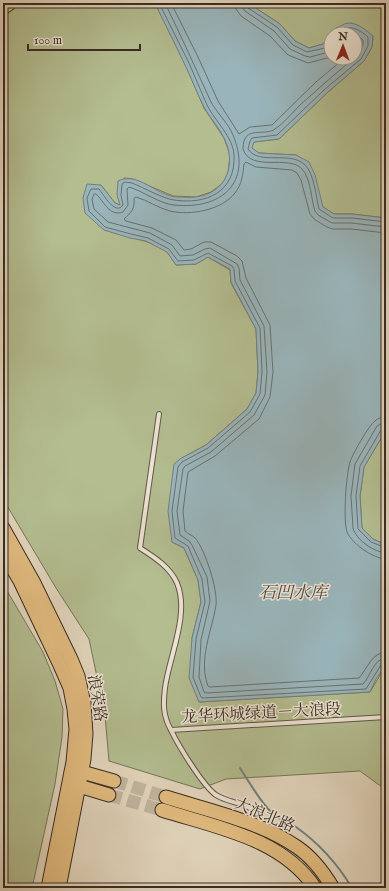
<svg xmlns="http://www.w3.org/2000/svg" width="389" height="891" font-family="'IM FELL English','Noto Serif SC',serif">
  <style>
    .green { fill: #b3bd90; stroke: #76755a }
    .water { fill: #99b5bb; stroke: #737f7f }
    .lines { fill: none; stroke-linecap: round; stroke-linejoin: round }
    .shore { stroke: #697170; stroke-width: 1 }
    .stream { stroke: #737f7f; stroke-width: 2 }
    .primary-tunnel { stroke: #bfb39d; stroke-width: 13; stroke-dasharray: 13 6; stroke-linecap: butt }
    .lane-casing { stroke: #63574a; stroke-width: 6 }
    .primary-casing { stroke: #392d24; stroke-width: 15 }
    .lane { stroke: #ece3d3; stroke-width: 4 }
    .primary { stroke: #e0ba7e; stroke-width: 13 }
    .labels { text-anchor: middle; stroke-width: 3; stroke-linejoin: round; paint-order: stroke }
    .street-label { font-size: 16px; fill: #392d24; stroke: #ece3d3 }
    .water-label { font-size: 17px; font-style: italic; fill: #4c4842; stroke: #ece3d3 }
  </style>
  <rect width="100%" height="100%" fill="#e1d4bb"/>
  <filter id="stains"><feTurbulence type="fractalNoise" baseFrequency=".005" numOctaves="4"/><feColorMatrix values="0 0 0 0 .2 0 0 0 0 .09 0 0 0 0 .02 0 0 0 .5 -.17"/></filter>
  <radialGradient id="worn" r=".72"><stop offset=".6" stop-color="#630" stop-opacity="0"/><stop offset="1" stop-color="#630" stop-opacity=".3"/></radialGradient>
  <g class="green">
    <path d="M3,3H155L185,64L204,108L224,138L230,155L228,173L223,183L211,192L196,197L173,196L133,179L124,178L120,205L115,203L101,185L104,230C121,235 154,241 167,252C170,255 173,261 176,265L196,264L208,257L230,270L231,283L256,329L258,372L256,393L247,409L206,445L180,459L172,542L184,548L198,580L201,602L192,638L199,702L370,692L386,665V790L360,771L226,779L200,789L109,761L105,715L89,639L56,588L3,499Z"/>
    <path d="M248,3H386V218L352,214H334L323,207L296,155L259,153L251,148L254,142L279,139L328,92L364,61L372,47L373,36L337,27L323,44L309,48L295,41L280,24Z"/>
    <path d="M386,430V545L373,539L362,528L360,496L364,467Z"/>
    <path d="M3,584L43,652L55,681L63,709L62,737L55,784L32,888H3Z"/>
  </g>
  <path class="water" d="M155,3H248L280,24L295,41L309,48L323,44L331,35V58H355V34H332C346,16 358,23 373,36L372,47L364,61L328,92L279,139L254,142L252,148L259,153L296,155L309,162L315,175L323,207L334,214H352L386,218V430L364,467L360,496L362,528L373,539L386,545V665L376,679L370,692L199,702L189,678L192,638L201,602L198,580L184,548L172,542L168,511L174,464L180,459L206,445L247,409L256,393L258,372L256,329L231,282L230,269L208,257L196,264L176,265L167,252L146,241L130,238L104,230L85,213L83,198L87,184L101,185L115,203L120,205L117,195L118,181C138,171 157,196 177,197C183,197 190,198 196,197C227,193 237,164 224,138C219,127 210,118 204,107C197,93 191,77 184,63C175,43 164,23 155,3Z"/>
  <g class="lines">
    <g class="shore">
      <path d="M159,3C169,23 179,43 189,63C195,77 201,91 207,105C215,121 233,137 234,155C236,192 206,205 174,200C164,199 142,187 132,183L125,182L122,184L121,195L123,205C115,216 104,195 99,189H91L87,198L89,211L105,227L131,234L148,238L169,249L178,261L194,260L208,253L232,266L234,269L235,281L260,328L262,372L260,394L250,412L208,448L182,462L178,467L172,511L175,538L188,546L202,579L205,602L196,639L193,677L201,697L203,698L366,689L381,665L386,663"/>
      <path d="M165,3C181,36 196,69 211,102C217,113 228,123 233,135C253,183 221,210 174,205C160,204 143,191 129,187L127,189L128,205L123,212C109,217 104,201 96,194H94L92,199L94,209L108,222L150,233L172,245L180,256L193,255L205,249L210,248L237,264L239,268L240,280L264,326L267,372L265,395L254,415L211,452L185,466L183,469L177,511L180,535L189,541L192,545L207,577L210,601L201,640L199,677L204,692L206,693L363,684C371,676 373,659 386,658"/>
      <path d="M171,3L198,57L218,101L239,134L250,127L272,125L317,81L345,58"/>
      <path d="M236,3V9L241,16L270,36L288,55L308,63L331,57"/>
      <path d="M242,3V7L245,11L274,31L290,49L305,56L310,57L325,53L331,49"/>
      <path d="M247,3L248,8L277,27L293,45L307,52L325,48L331,41"/>
      <path d="M337,34C346,22 359,29 368,37V46L361,59L325,89L277,135L252,138L250,141L248,149C259,166 290,150 305,165C314,173 316,197 319,209L333,218H352L386,222"/>
      <path d="M344,34C352,31 358,35 363,40V45L355,57"/>
      <path d="M354,58C336,73 318,89 300,105C293,112 283,124 275,129C265,137 243,124 243,149C251,173 289,154 302,169C311,178 311,200 315,211L318,215L332,223H351L386,227"/>
      <path d="M386,233L351,229H333L327,227L314,219L310,214L301,180L297,173L292,170L256,167L246,162L244,164C243,174 242,184 235,193C222,210 190,216 170,211C158,208 147,200 136,197L134,198C135,209 131,213 124,219L126,221L152,228L176,240L184,250L191,249L204,242H211L237,256L242,261L246,278L270,325L273,372L270,397L259,419L215,456L188,472L183,511L185,531C188,534 192,535 195,538C205,549 218,590 216,605C212,631 198,659 208,686L210,687L359,678C368,668 371,653 386,652"/>
      <path d="M386,417C382,417 378,418 375,421C369,425 352,455 350,462C346,475 343,520 347,532C352,544 374,559 386,559"/>
      <path d="M386,423L381,424L377,426L355,464L351,496L353,528C356,540 374,552 386,553"/>
      <path d="M386,428L381,430L360,466L356,496L358,529L371,542L386,548"/>
    </g>
    <path class="stream" d="M240,768C249,782 261,803 272,813C279,820 289,822 296,827C320,844 337,863 352,888"/>
    <g class="primary-tunnel">
      <path d="M114,781L166,797"/>
      <path d="M109,795L162,810"/>
    </g>
    <defs>
      <g id="lane">
        <path d="M159,414L140,548C154,557 170,567 177,583C190,614 169,657 165,688C163,704 163,716 171,730L386,717"/>
        <path d="M171,730C178,745 203,786 216,795C231,805 259,802 261,825"/>
      </g>
      <g id="primary">
        <path d="M3,8L10,3"/>
        <path d="M3,528L34,583L71,659L78,676L84,703L86,734L84,759L59,888"/>
        <path d="M3,552L20,581L59,663L70,688L74,709L76,729L73,762L48,888"/>
        <path d="M109,795L79,786L71,773L82,772L114,781"/>
        <path d="M166,797C210,811 259,821 297,847C312,857 324,873 333,888"/>
        <path d="M162,810C215,827 282,838 315,888"/>
      </g>
    </defs>
    <use href="#lane" class="lane-casing"/>
    <use href="#primary" class="primary-casing"/>
    <use href="#lane" class="lane"/>
    <use href="#primary" class="primary"/>
  </g>
  <g class="labels">
    <g class="street-label">
      <text transform="translate(98 698) rotate(81)" y="6">浪荣路</text>
      <text transform="translate(261 712) rotate(-3)" y="6">龙华环城绿道－大浪段</text>
      <text transform="translate(265 814) rotate(23)" y="6">大浪北路</text>
    </g>
    <g class="water-label">
      <text x="293" y="598">石凹水库</text>
    </g>
  </g>
  <rect width="389" height="891" fill="none" stroke="#e1d4bb" stroke-width="16"/>
  <rect x="4" y="4" width="381" height="883" fill="none" stroke="#392d24" stroke-width="2"/>
  <rect x="8" y="8" width="373" height="875" fill="none" stroke="#392d24"/>
  <g transform="translate(343 46) rotate(1)"><circle r="19" fill="#ece3d3" stroke="#a49a8d"/>
  <path d="M0-3L7 15L0 10L-7 15Z" fill="#8f2418"/>
  <text y="-6" font-size="11" font-weight="bold" text-anchor="middle" fill="#392d24">N</text>
  </g>
  <path d="M28 44v6h112v-6" fill="none" stroke="#392d24" stroke-width="2"/>
  <text x="34" y="44" font-size="12" fill="#392d24" stroke="#ece3d3" stroke-width="3" paint-order="stroke">100 m</text>
  <rect width="100%" height="100%" filter="url(#stains)"/>
  <rect width="100%" height="100%" fill="url(#worn)"/>
</svg>
